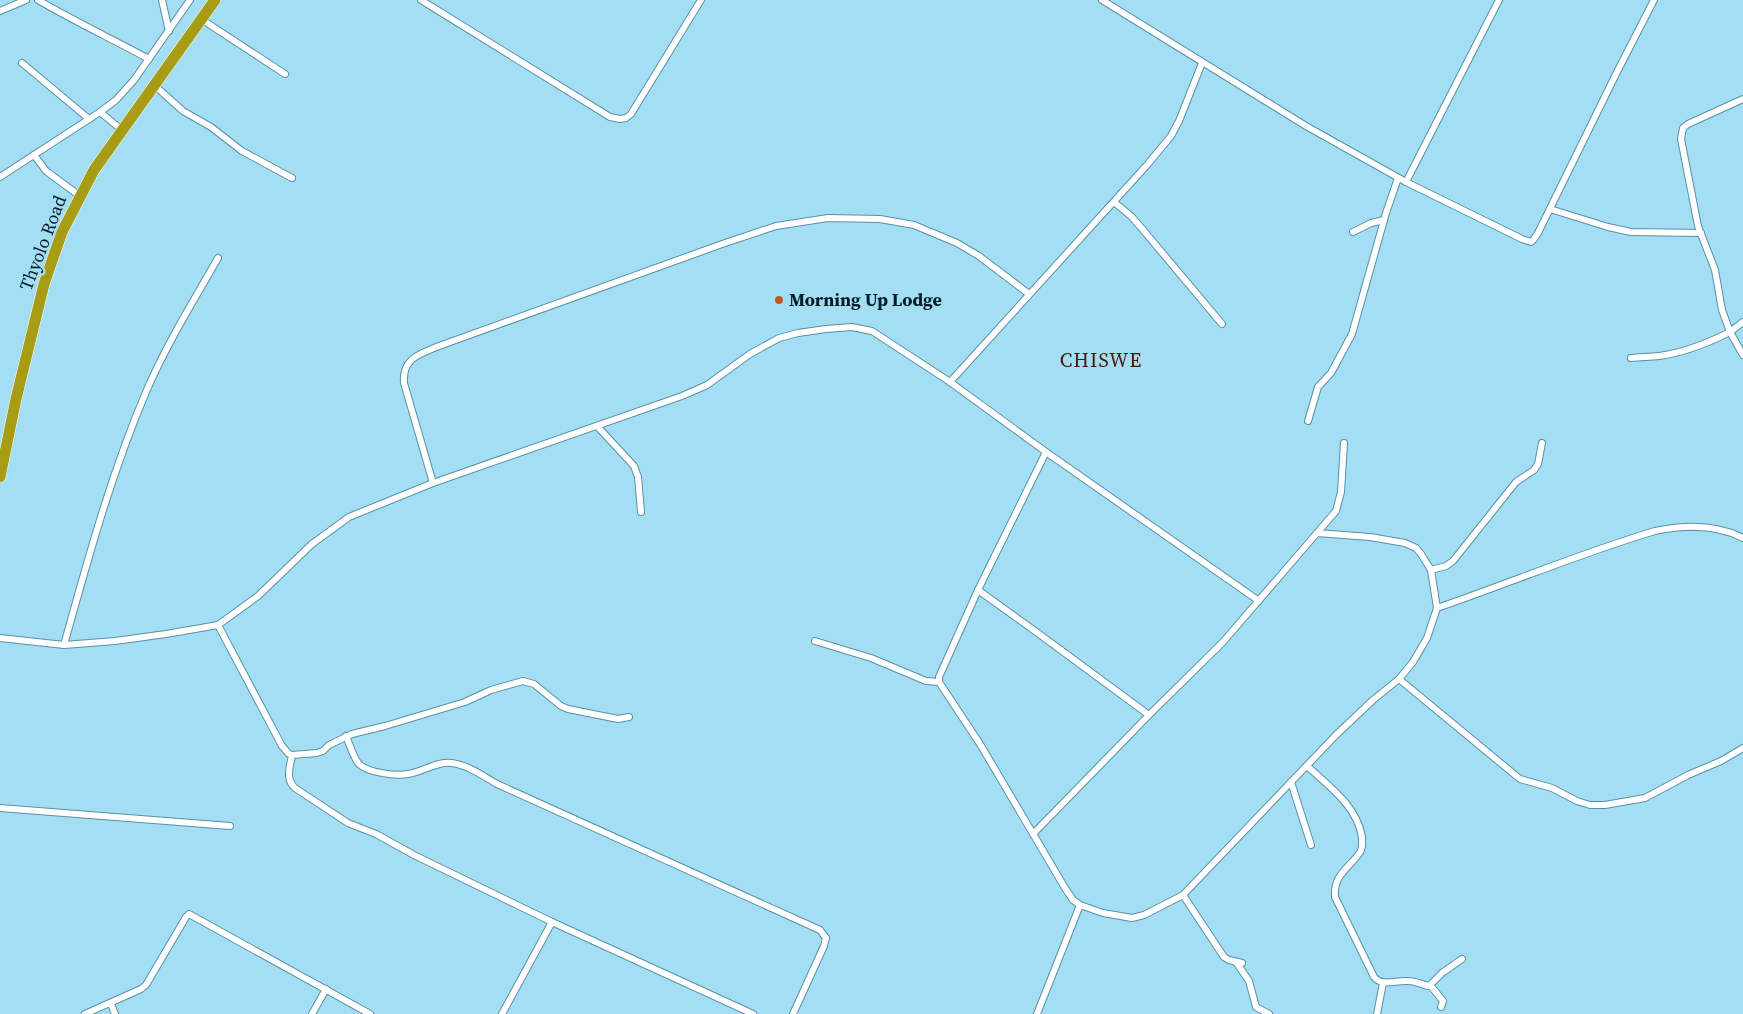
<svg xmlns="http://www.w3.org/2000/svg" width="1743" height="1014" font-family="'Source Serif 4',serif">
  <style>
    .lines { fill: none; stroke-linecap: round; stroke-linejoin: round }
    .street-casing { stroke: #5891a6; stroke-width: 8 }
    .highway-casing { stroke: #fff; stroke-width: 12 }
    .street { stroke: #fff; stroke-width: 6 }
    .highway { stroke: #a89c15; stroke-width: 11 }
    .poi-dot { fill: #be5929; stroke: #a3def5; stroke-width: 2 }
    .labels { text-anchor: middle; stroke-width: 5; stroke-linejoin: round; paint-order: stroke }
    .street-label { font-size: 18px; fill: #051d26; stroke: #a3def5 }
    .poi-label { font-size: 18px; font-weight: bold; fill: #051d26; stroke: #a3def5; text-anchor: start }
    .quarter-label { font-size: 20px; letter-spacing: 1px; fill: #481801; stroke: #a3def5 }
  </style>
  <rect width="100%" height="100%" fill="#a3def5"/>
  <g class="lines">
    <defs>
      <g id="street">
        <path d="M38,0C74,21 112,39 149,59"/>
        <path d="M162,0L169,31"/>
        <path d="M421,0L610,117L620,119L626,118L631,114L701,0"/>
        <path d="M1102,0L1306,126L1406,182L1522,239L1531,242L1534,239L1538,233L1616,74L1654,0"/>
        <path d="M0,11L26,0"/>
        <path d="M201,19L285,74"/>
        <path d="M22,63L89,119"/>
        <path d="M154,85L183,111L211,127L242,151L292,178"/>
        <path d="M1743,99L1688,124L1683,128L1681,139L1698,226L1715,270L1722,310L1730,332L1743,322"/>
        <path d="M100,112L122,130"/>
        <path d="M34,155L46,171L80,196"/>
        <path d="M0,177L100,112L116,100L134,80L190,0"/>
        <path d="M1406,182L1499,0"/>
        <path d="M1114,202L1131,216L1144,231L1222,324"/>
        <path d="M1550,209L1608,227L1631,232L1701,233"/>
        <path d="M1353,232L1371,223L1384,220"/>
        <path d="M1631,358C1641,357 1650,357 1659,356C1682,353 1710,342 1730,332L1743,355"/>
        <path d="M950,382L1147,165L1171,136L1179,121L1202,63"/>
        <path d="M1308,421L1318,387L1331,373L1352,334L1386,213L1398,178"/>
        <path d="M597,426L634,466L638,477L641,512"/>
        <path d="M433,483L404,383C402,358 420,354 439,346L725,243L776,226L828,218L880,219L914,225L957,243L979,256L1029,294"/>
        <path d="M1317,533L1336,511L1341,492L1344,443"/>
        <path d="M1431,570L1446,566L1453,561L1516,482L1534,470L1538,464L1542,443"/>
        <path d="M978,590L1035,631L1149,715"/>
        <path d="M1437,608C1510,583 1581,553 1655,531C1684,525 1716,524 1743,538"/>
        <path d="M218,625L282,746L289,754L292,755L317,753L323,751L329,745L352,734L385,726L465,702L491,690L523,681L534,684L561,706L568,709L618,719L629,717"/>
        <path d="M0,638L64,645L115,641L166,634L218,625L258,596L312,544L349,517L433,483L682,396L707,385L750,354L779,338L798,333L826,329L852,327L872,331L950,382L1046,452L1259,601"/>
        <path d="M815,641L871,658L926,681L939,682"/>
        <path d="M64,645C88,559 111,474 146,392C166,345 193,302 218,258"/>
        <path d="M1399,679L1520,779L1552,788L1577,801L1590,805H1605L1645,798L1688,775L1721,761L1743,748"/>
        <path d="M346,736C350,745 353,757 359,764C368,773 396,776 408,774C422,772 437,761 452,763C468,765 483,776 497,784L820,930L826,938L824,946L793,1014"/>
        <path d="M292,755C290,767 285,779 295,788L348,823L376,834L414,855L552,922L753,1014"/>
        <path d="M1307,766C1329,786 1357,806 1362,837C1362,842 1363,848 1360,852C1350,868 1333,874 1335,897L1374,977C1382,987 1396,980 1408,981C1415,981 1421,984 1428,986L1430,985L1442,973L1462,959"/>
        <path d="M1291,782L1311,845"/>
        <path d="M0,808L230,826"/>
        <path d="M1033,834L1149,715L1223,642L1317,533L1370,537L1405,543L1416,548L1421,554L1431,570L1437,608L1427,638L1413,662L1399,679L1373,700L1336,735L1183,895L1144,915L1132,918L1103,913L1080,905L1073,900L1065,888L980,744L939,682V677L978,590L1046,452"/>
        <path d="M1183,895L1224,957L1229,960L1242,963"/>
        <path d="M1236,962L1249,981L1256,1007L1269,1014"/>
        <path d="M1430,985L1443,1001L1441,1007"/>
        <path d="M111,1004L115,1014"/>
        <path d="M85,1014L141,989L146,985L186,917L189,914L370,1014"/>
        <path d="M312,1014L326,989"/>
        <path d="M502,1014L552,922"/>
        <path d="M1037,1014L1080,905"/>
        <path d="M1377,1014L1383,983"/>
      </g>
      <path id="highway" d="M0,477L16,399L44,284L62,232L94,170L215,0"/>
    </defs>
    <use href="#street" class="street-casing"/>
    <use href="#highway" class="highway-casing"/>
    <use href="#street" class="street"/>
    <use href="#highway" class="highway"/>
  </g>
  <circle class="poi-dot" cx="779" cy="300" r="5"/>
  <g class="labels">
    <g class="street-label">
      <text transform="translate(43 243) rotate(-69)" y="6">Thyolo Road</text>
    </g>
    <g class="poi-label">
      <text x="789" y="306">Morning Up Lodge</text>
    </g>
    <g class="quarter-label">
      <text x="1101" y="367">CHISWE</text>
    </g>
  </g>
</svg>
